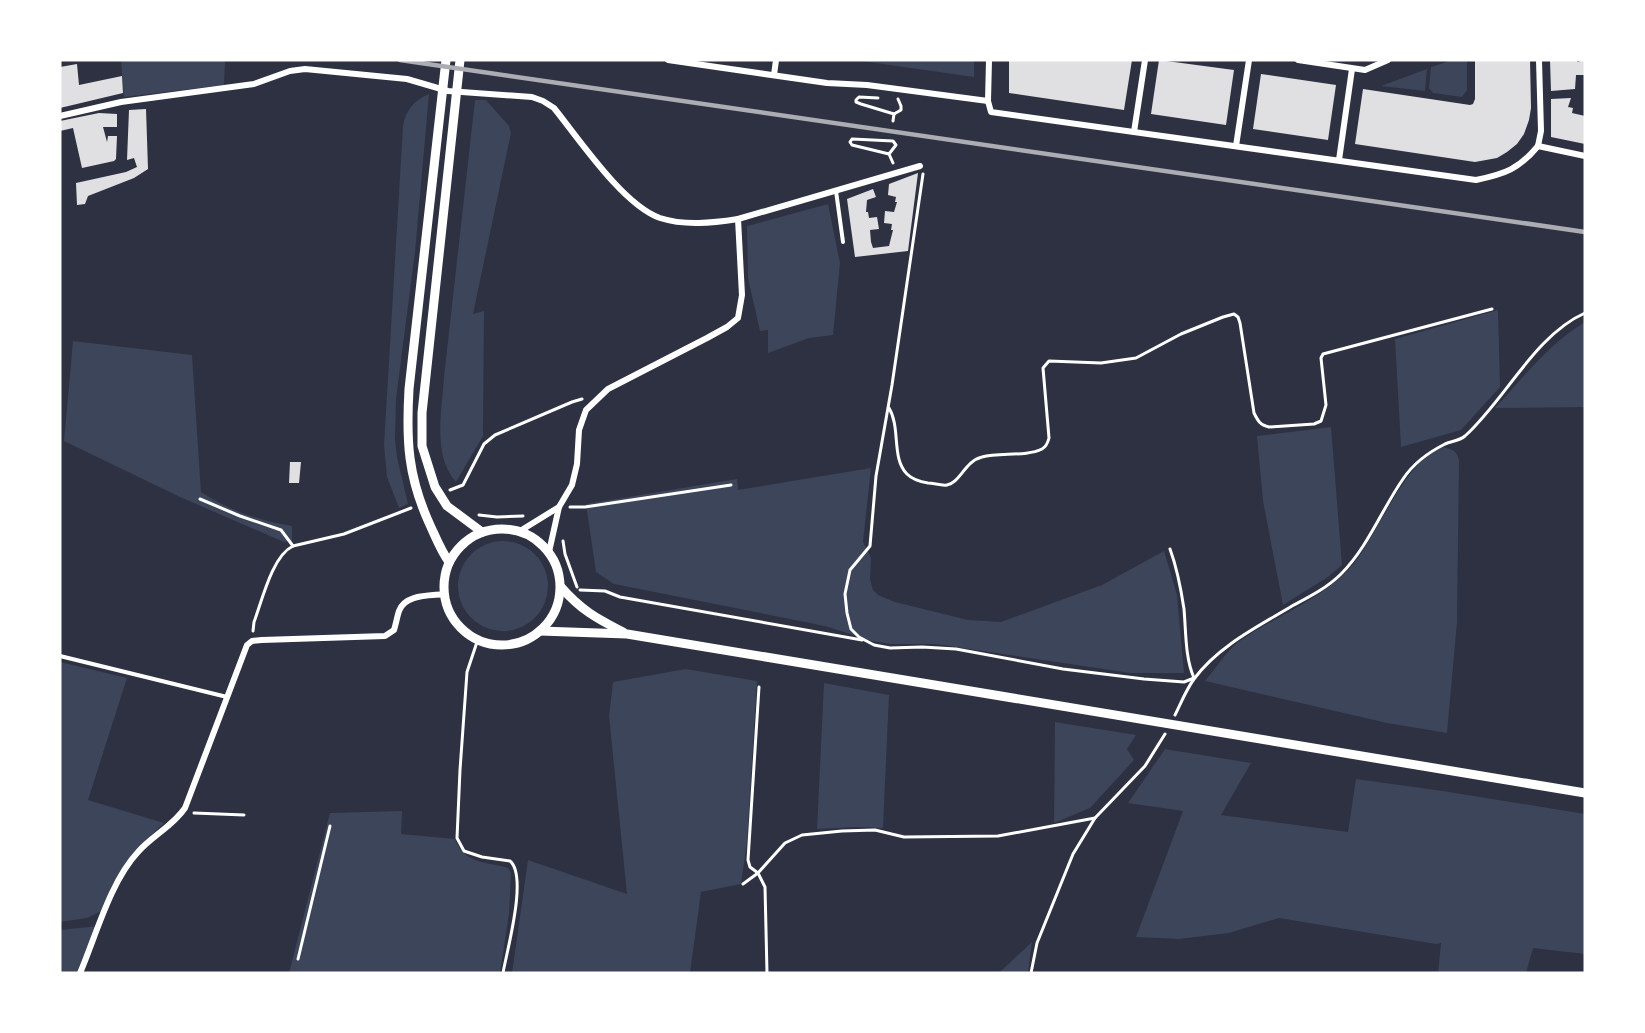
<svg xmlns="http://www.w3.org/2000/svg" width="1645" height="1033" font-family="'Fira Sans',sans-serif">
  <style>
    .green { fill: #3c4559 }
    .building { fill: #e0e0e3 }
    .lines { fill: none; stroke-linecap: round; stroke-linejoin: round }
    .path { stroke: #fff; stroke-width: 3 }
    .service { stroke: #fff; stroke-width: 4 }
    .minor { stroke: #fff; stroke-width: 6 }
    .tertiary { stroke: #fff; stroke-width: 9 }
    .rail { stroke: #abadb3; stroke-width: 4.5 }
  </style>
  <rect width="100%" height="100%" fill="#2d3142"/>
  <g class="green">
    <path d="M121,60L225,61L224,85L124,97Z"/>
    <path d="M855,60H974V77Z"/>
    <path d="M1453,60H1467V90L1462,97L1433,93L1429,88L1431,67Z"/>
    <path d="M1427,69L1425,91L1381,86Z"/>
    <path d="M429,94L415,252L396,399L395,440L397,457L408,504L399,508L387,477L384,445L403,126C406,110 414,100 429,94Z"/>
    <path d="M475,100H486L509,126L511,133L473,314L484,311L483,436L456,482C432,456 442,410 444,377Z"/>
    <path d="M828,204L840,263L833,335L809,338L768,353V330L760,331L748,278L747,226Z"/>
    <path d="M1498,310L1500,387L1461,430L1401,447L1395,339Z"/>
    <path d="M1585,322V407L1495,408C1526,375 1546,346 1585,322Z"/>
    <path d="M73,341L192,355L201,492C228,510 260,521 292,526V541L284,542L180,497L64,441Z"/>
    <path d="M1331,427L1342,565L1328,577L1283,605L1263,501L1257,436Z"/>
    <path d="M1443,447C1452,449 1458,451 1459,461L1457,622L1447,733L1387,723L1205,681C1216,668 1226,652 1238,642C1274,617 1329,596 1355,562C1377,534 1408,457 1443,447Z"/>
    <path d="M871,468L863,542L871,558L870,579L873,590L878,595L895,602L968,620L1001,622L1102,585L1164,551L1177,595L1184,673H1130L936,644H891L872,641L825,626L614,584L596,572L586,504L737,479L738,490Z"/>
    <circle cx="503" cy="586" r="45"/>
    <path d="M60,662L127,678L88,800L164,823L137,849L118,876L102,911L87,918L60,922Z"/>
    <path d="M686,669L757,681L747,843L741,884L701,892L690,973H512L528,860L627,894L609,716L613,682Z"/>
    <path d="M824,683L889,695L883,828L855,827L817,829Z"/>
    <path d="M1055,722L1136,735L1127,749L1134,760L1090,808L1054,823Z"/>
    <path d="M1165,749L1251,763L1221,815L1348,832L1356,779L1443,791L1585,814V954L1533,948L1526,973H1438L1441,943L1436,944L1279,918L1229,933L1179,939L1136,937L1183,811L1128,803Z"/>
    <path d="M402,811L401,834L455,839C465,865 486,861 508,868L511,873L509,914L500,973H289L330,813Z"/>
    <path d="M98,926L76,973H60V930Z"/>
    <path d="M1032,942L1028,973H998L1002,970Z"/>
  </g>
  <g class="building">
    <path d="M1009,60H1132L1124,110L1009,93Z"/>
    <path d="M1159,60L1234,70L1226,125L1151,114Z"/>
    <path d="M1475,60H1530L1531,108L1529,120L1524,134L1517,144L1507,152L1497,158L1475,162L1355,144L1363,89L1470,105L1473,104L1475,99Z"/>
    <path d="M1550,60H1577V62L1585,60V75H1576L1575,89L1551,91Z"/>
    <path d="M77,64L79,85L122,76L123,93L60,108V67Z"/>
    <path d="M1261,74L1336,85L1328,140L1253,129Z"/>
    <path d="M1571,98L1568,107L1573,108L1572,113L1585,116V144L1551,137V99Z"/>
    <path d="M146,109L148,169L134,178L88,196L85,204L77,205L76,183L126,172L137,167L134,158L127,160L129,110Z"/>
    <path d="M99,113L117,114V127H103L107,142L108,136H117L116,159L114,161L82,168L73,128L60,131V121Z"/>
    <path d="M918,173L908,251L855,257L847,199L873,189L876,197L867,200L866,212H868L869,218L877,217L879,229L870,230L871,242L873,248L889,246L893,230H891L892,224L884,223L885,211L894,212L897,202H895L896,197L888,195L889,184Z"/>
    <path d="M290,462H301L299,483H289Z"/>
  </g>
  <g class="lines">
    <g class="path">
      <path d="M878,98L859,97L856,100V102L861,104L894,114L893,121"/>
      <path d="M894,114L901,110V106L898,99"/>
      <path d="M889,154L896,145L893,141L852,139L850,142L852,145L889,154L893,163"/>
      <path d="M923,174L892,385L876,476L870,546L850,570L845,594L847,613L851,629L859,637L874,645L890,648L922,647L956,649L1063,669L1144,679L1184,682L1194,678C1185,658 1186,631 1184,609C1181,589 1177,568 1170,549"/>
      <path d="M889,408C901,428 891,458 907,474C913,480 921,482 928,483C934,483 941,486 947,485C960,483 965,461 982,457C999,452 1026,457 1042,449C1046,447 1048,442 1049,438L1043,368L1049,361L1101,363L1136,358L1181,334L1223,317L1234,314L1238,317L1240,323L1254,413C1258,421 1260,425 1269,427L1314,424L1321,421L1326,405L1321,358L1323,354L1492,309"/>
      <path d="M450,490L463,485L484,444L495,435L572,402L582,399"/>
      <path d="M200,499L240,516L281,530L293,546"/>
      <path d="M570,507H585L731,485"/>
      <path d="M479,515L497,517L523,516"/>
      <path d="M563,541L565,554L577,587"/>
      <path d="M580,590L605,591L620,597L862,640"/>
      <path d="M253,631L254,622C262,601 272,556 293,546L344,534L411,508"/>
      <path d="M478,639L467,672L460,770L457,838L464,851L482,857L510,861C528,876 507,950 503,973"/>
      <path d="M759,687L748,860L750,867L758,873L765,887L767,973"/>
      <path d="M1175,715C1181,703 1186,690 1194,679C1218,646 1259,626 1292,606C1309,597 1327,588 1341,574C1368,547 1382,509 1403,479C1413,464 1429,452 1445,444C1452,441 1459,441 1465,436C1505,400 1535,335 1585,313"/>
      <path d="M194,813L244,815"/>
      <path d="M743,884L758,873L785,843L802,835L842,831L875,830L904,837L998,836L1095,818"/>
      <path d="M298,959L330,826"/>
      <path d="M1031,973L1037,943L1073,854L1095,818L1145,766L1165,734"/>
    </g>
    <g class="service">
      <path d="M836,191L843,242"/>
      <path d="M60,656L227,697"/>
    </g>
    <g class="minor">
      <path d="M668,60L827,83L867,85L988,101"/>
      <path d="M989,60L988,101L991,112L1476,180C1505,174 1519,169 1538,146"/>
      <path d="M1298,60L1365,70L1388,60"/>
      <path d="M774,75L776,60"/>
      <path d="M60,116L121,102L254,84L290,71L305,69L407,79L448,91L532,97L543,101L554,108C579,139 623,205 660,218C685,226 712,223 738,219L920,166"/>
      <path d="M1134,132L1145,60"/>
      <path d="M1236,146L1249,60"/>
      <path d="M1538,146L1541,131L1539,60"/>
      <path d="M1538,146L1585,156"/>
      <path d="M1339,160L1352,69"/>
      <path d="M520,531L559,507"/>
      <path d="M549,552L559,507L572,485L577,464L579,430L586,410L608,389L707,338L727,327L738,318L742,295L738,219"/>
      <path d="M80,973C96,936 110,882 138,852C152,836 173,826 185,808L247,645L252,641L262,640L385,636L394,630C396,624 397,617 399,611C405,594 430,596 445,594"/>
    </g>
    <g class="tertiary">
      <path d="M446,60L409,389C406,442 408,477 430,525C436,538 441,551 449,562"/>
      <path d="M460,60L422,413V446L435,487L447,506L482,532"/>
      <circle cx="502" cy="587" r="58"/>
      <path d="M561,587C581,610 596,618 623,632"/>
      <path d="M540,631L627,634L1585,793"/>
    </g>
    <path class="rail" d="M400,60L1585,232"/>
  </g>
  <rect width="1645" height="1033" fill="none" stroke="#ffffff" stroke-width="123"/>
</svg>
